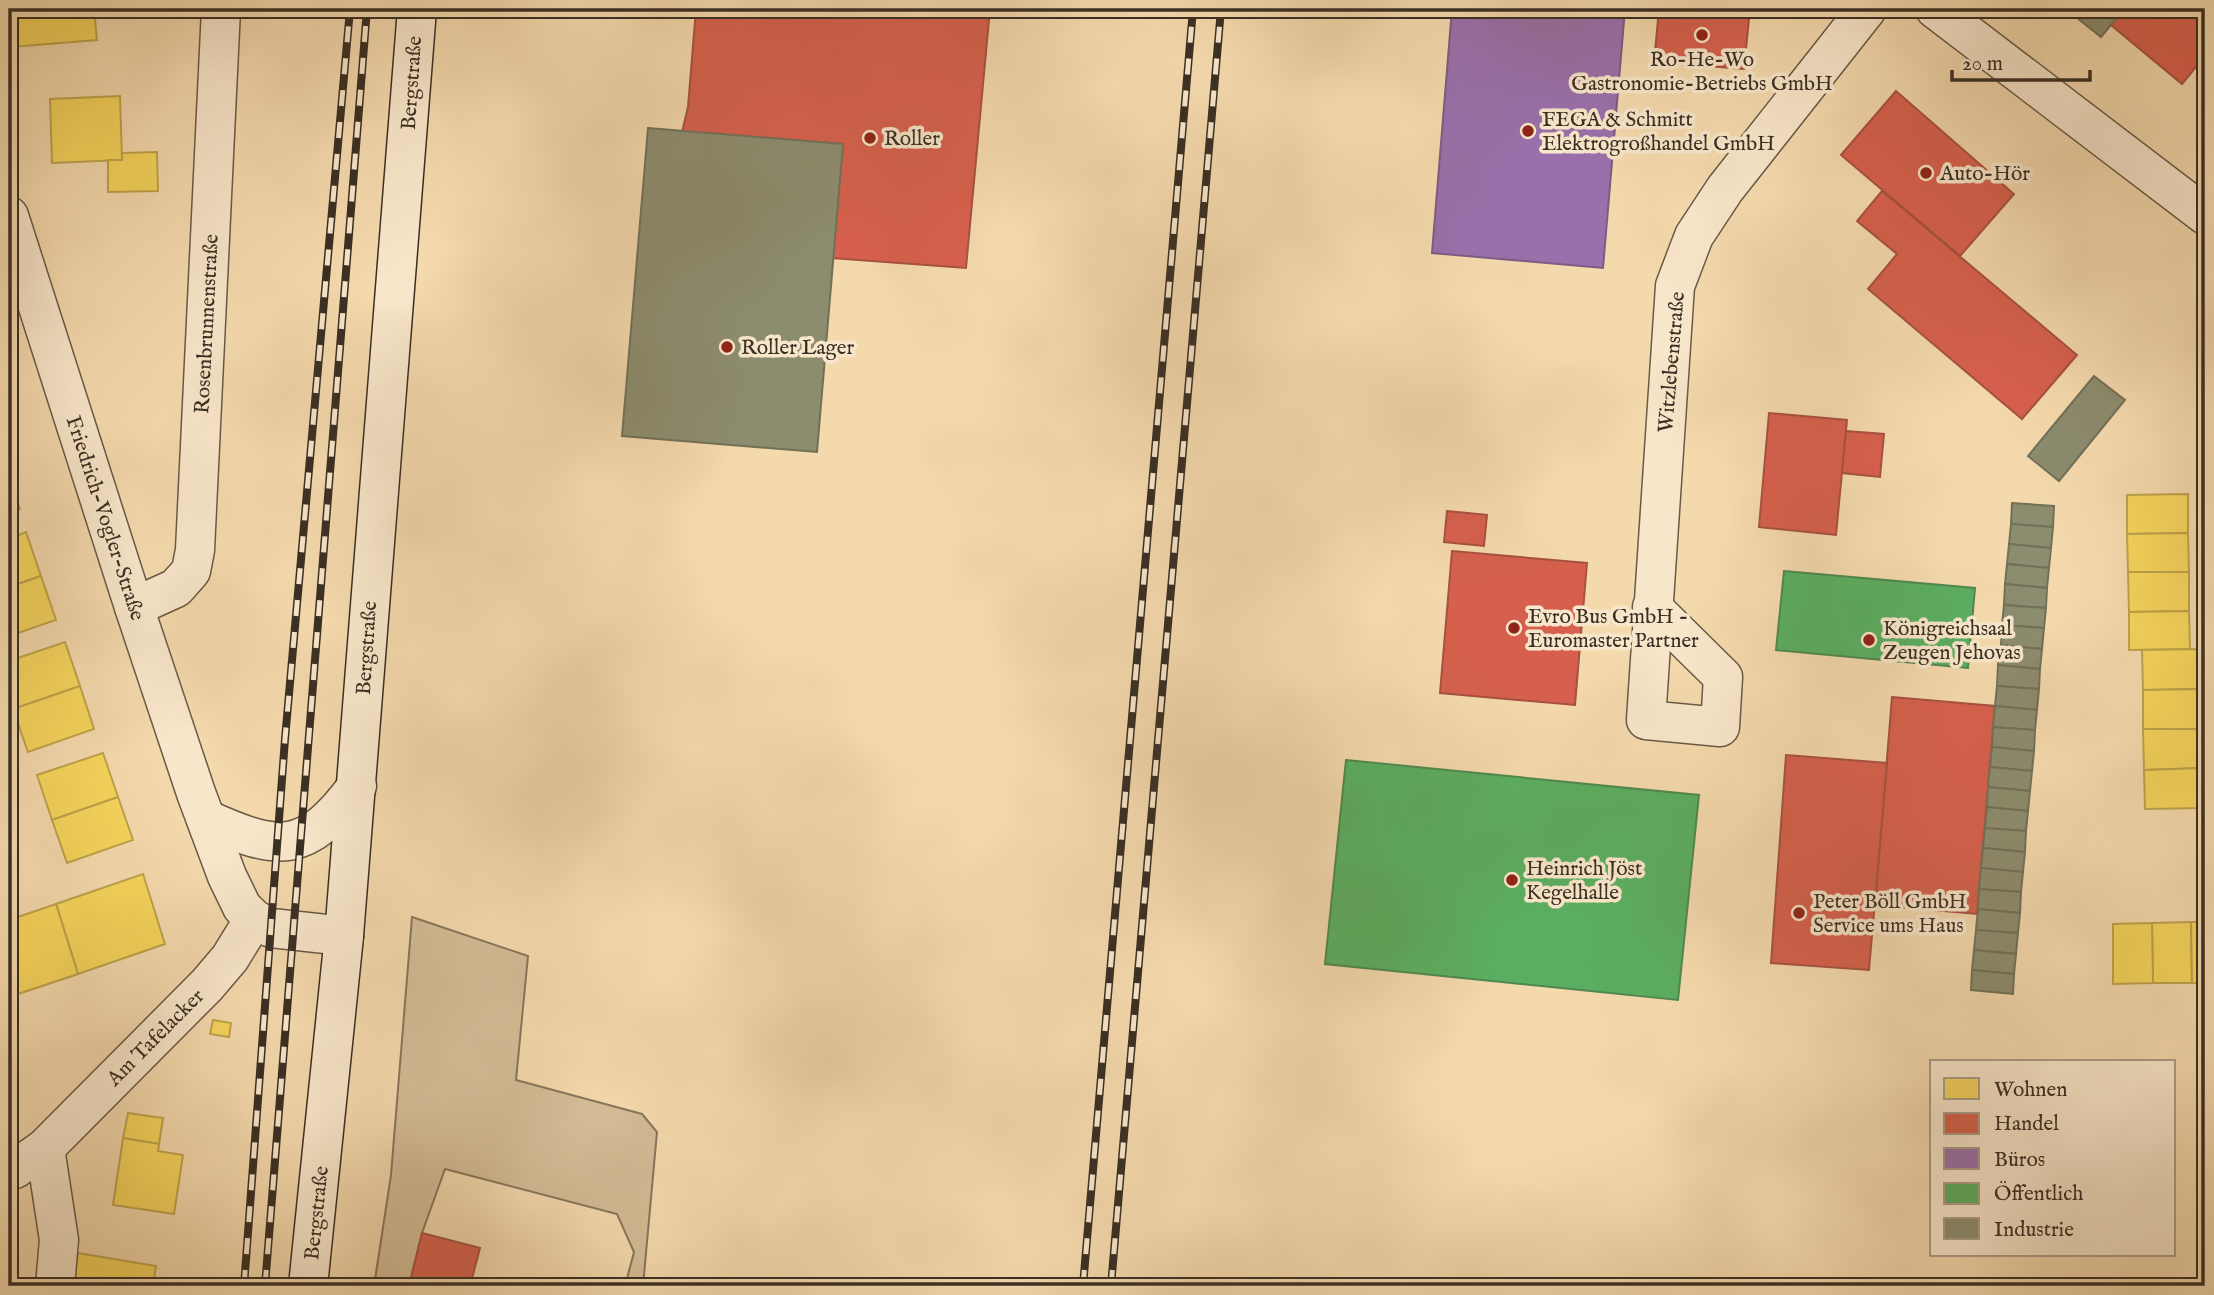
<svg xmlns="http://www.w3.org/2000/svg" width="2214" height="1295" font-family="'IM FELL English',serif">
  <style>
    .green { fill: #d4bc96; stroke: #87765d; stroke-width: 2 }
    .homes { fill: #f6d55c; stroke: #bea34b; stroke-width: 2 }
    .shops { fill: #d6604d; stroke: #a75141; stroke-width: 2 }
    .offices { fill: #9970ab; stroke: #7c5c82; stroke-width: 2 }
    .public { fill: #5aae61; stroke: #50884f; stroke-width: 2 }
    .industry { fill: #8c8c6e; stroke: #737058; stroke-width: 2 }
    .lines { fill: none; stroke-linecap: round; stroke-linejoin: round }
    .minor-casing { stroke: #685a46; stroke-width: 41 }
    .secondary-casing { stroke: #3a2f24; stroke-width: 41 }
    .minor { stroke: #f8e6ca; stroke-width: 38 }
    .secondary { stroke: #f8e6ca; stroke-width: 38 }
    .rail-casing { stroke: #3a2f24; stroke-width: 8 }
    .rail { stroke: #f8e6ca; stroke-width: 5; stroke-dasharray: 16; stroke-linecap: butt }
    .poi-dot { fill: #8f2418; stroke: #f8e6ca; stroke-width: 2.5 }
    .labels { text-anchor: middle; stroke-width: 7; stroke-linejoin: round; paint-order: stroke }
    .poi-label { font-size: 21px; fill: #3a2f24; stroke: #f8e6ca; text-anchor: start }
    .street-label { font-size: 21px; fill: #3a2f24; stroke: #f8e6ca }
  </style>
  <rect width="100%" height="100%" fill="#f4d9ad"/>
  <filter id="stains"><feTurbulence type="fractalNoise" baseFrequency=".00286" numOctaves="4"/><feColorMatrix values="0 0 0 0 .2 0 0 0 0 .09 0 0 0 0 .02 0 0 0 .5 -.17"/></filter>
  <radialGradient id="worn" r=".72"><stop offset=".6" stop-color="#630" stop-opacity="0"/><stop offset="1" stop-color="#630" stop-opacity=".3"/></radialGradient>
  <path class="green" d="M412,917L528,956L516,1080L642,1114L657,1132L643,1286H625L634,1252L617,1214L445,1169L422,1233L409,1286H374L391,1175Z"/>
  <g class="homes">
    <path d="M9,9H94L97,40L11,47Z"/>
    <path d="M120,96L122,160L52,163L50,99Z"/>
    <path d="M157,152L158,191L108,192V160H122V153Z"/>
    <path d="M9,478L20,509L9,513Z"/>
    <path d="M2188,494V533L2127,534V495Z"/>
    <path d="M26,532L41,576L9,587V539Z"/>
    <path d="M2188,533L2189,572H2128L2127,534Z"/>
    <path d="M2128,572H2189V611L2129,612Z"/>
    <path d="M41,576L56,620L9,636V587Z"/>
    <path d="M2189,611L2190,649L2129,650V612Z"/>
    <path d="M65,642L80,686L13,709L9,697V661Z"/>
    <path d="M2202,649V689L2143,690L2142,650Z"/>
    <path d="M80,686L94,729L28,752L13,709Z"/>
    <path d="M2202,689L2203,729H2143V690Z"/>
    <path d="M2143,729H2203V768L2144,770Z"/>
    <path d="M103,753L118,797L52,820L37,775Z"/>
    <path d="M2203,768L2204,808L2145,809L2144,770Z"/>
    <path d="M118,797L133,840L67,863L52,820Z"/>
    <path d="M143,874L165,944L78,974L56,904Z"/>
    <path d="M56,904L78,974L9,997V920Z"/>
    <path d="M2191,922L2192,983H2153L2152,923Z"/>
    <path d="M2191,922H2205V983H2192Z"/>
    <path d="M2152,923L2153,983L2113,984V924Z"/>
    <path d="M213,1020L231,1023L229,1037L210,1034Z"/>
    <path d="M128,1113L163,1118L159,1144L123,1138Z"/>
    <path d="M123,1138L159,1144L158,1151L183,1155L174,1214L113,1205Z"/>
    <path d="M78,1253L156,1266L153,1286H72Z"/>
  </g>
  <g class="shops">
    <path d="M696,9H990L966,268L832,258L843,144L682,132L688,107Z"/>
    <path d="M1659,9H1750L1744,69L1654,62Z"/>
    <path d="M2124,9H2205V56L2182,84L2111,25Z"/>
    <path d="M1896,91L2014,194L1960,256L1841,155Z"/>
    <path d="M1882,191L2077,355L2022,419L1868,289L1897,254L1857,221Z"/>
    <path d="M1769,413L1847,420L1836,535L1759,527Z"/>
    <path d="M1846,431L1884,434L1880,477L1842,473Z"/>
    <path d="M1447,511L1487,515L1484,546L1444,542Z"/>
    <path d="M1452,551L1587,563L1575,705L1440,693Z"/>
    <path d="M1892,697L1995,706L1977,914L1875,905Z"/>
    <path d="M1786,755L1887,763L1869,970L1771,963Z"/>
    <path d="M422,1233L480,1248L470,1286H409Z"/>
  </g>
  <path class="offices" d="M1452,9H1625L1603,268L1432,253Z"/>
  <g class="public">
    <path d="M1784,571L1975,588L1968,668L1776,650Z"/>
    <path d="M1346,760L1699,795L1678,1000L1325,964Z"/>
  </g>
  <g class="industry">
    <path d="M2066,9H2124L2101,37Z"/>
    <path d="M648,128L843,144L817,452L622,436Z"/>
    <path d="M2094,376L2125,400L2059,481L2028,456Z"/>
    <path d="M2012,503L2054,506L2053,527L2011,524Z"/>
    <path d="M2011,524L2053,527L2051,548L2009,544Z"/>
    <path d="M2009,544L2051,548L2049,568L2007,564Z"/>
    <path d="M2007,564L2049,568L2047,588L2005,584Z"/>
    <path d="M2005,584L2047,588L2046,608L2004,605Z"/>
    <path d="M2004,605L2046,608L2044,628L2002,625Z"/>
    <path d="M2002,625L2044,628L2042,649L2001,645Z"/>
    <path d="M2001,645L2042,649L2040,669L1998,665Z"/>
    <path d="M1998,665L2040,669L2039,689L1997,686Z"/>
    <path d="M1997,686L2039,689L2037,710L1995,706Z"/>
    <path d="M1995,706L2037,710L2035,730L1993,727Z"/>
    <path d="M1993,727L2035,730L2034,751L1992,747Z"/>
    <path d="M1992,747L2034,751L2032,771L1990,767Z"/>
    <path d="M1990,767L2032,771L2030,791L1988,787Z"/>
    <path d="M1988,787L2030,791L2028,811L1987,807Z"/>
    <path d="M1987,807L2028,811L2026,831L1985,828Z"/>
    <path d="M1985,828L2026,831L2025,852L1983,848Z"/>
    <path d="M1983,848L2025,852L2023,872L1981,868Z"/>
    <path d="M1981,868L2023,872L2021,892L1979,889Z"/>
    <path d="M1979,889L2021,892L2020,913L1978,909Z"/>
    <path d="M1978,909L2020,913L2018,933L1976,930Z"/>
    <path d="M1976,930L2018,933L2016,954L1974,950Z"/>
    <path d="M1974,950L2016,954L2014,974L1972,970Z"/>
    <path d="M1972,970L2014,974L2013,994L1971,990Z"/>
  </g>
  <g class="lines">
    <defs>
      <g id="minor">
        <path d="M1935,9L2205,215"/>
        <path d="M9,216L134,607L196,793L227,876L242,907L254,919L271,928L344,936"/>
        <path d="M134,607L176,588L191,571L195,550L221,9"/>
        <path d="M1652,607L1723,677L1720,727L1646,720L1675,286L1694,236L1725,189L1867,9"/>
        <path d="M206,819C279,852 306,855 357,786"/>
        <path d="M45,1148L59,1240L55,1286"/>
        <path d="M9,1170L15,1169L45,1148L207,985L230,958L254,919"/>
      </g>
      <path id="secondary" d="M308,1286L344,936L417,9"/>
    </defs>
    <use href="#minor" class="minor-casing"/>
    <use href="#secondary" class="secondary-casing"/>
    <use href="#minor" class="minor"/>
    <use href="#secondary" class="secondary"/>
    <defs>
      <g id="rail">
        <path d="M244,1286L285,739L350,9"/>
        <path d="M265,1286L367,9"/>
        <path d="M1083,1286L1193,9"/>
        <path d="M1111,1286L1221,9"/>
      </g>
    </defs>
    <use href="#rail" class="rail-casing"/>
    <use href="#rail" class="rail"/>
  </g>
  <g class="poi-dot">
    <circle cx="1702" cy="35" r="7"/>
    <circle cx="1528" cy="131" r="7"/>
    <circle cx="870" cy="138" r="7"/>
    <circle cx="1926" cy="173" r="7"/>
    <circle cx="727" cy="347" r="7"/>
    <circle cx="1514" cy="628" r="7"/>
    <circle cx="1869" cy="640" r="7"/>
    <circle cx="1512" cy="880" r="7"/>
    <circle cx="1799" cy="913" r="7"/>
  </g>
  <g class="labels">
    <g class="poi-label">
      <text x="1702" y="66" text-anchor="middle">Ro-He-Wo<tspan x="1702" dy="24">Gastronomie-Betriebs GmbH</tspan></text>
      <text x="1542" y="126">FEGA &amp; Schmitt<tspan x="1542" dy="24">Elektrogroßhandel GmbH</tspan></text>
      <text x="884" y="145">Roller</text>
      <text x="1940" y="180">Auto-Hör</text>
      <text x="741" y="354">Roller Lager</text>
      <text x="1528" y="623">Evro Bus GmbH -<tspan x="1528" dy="24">Euromaster Partner</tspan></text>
      <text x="1883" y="635">Königreichsaal<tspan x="1883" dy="24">Zeugen Jehovas</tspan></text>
      <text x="1526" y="875">Heinrich Jöst<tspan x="1526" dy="24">Kegelhalle</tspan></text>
      <text x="1813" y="908">Peter Böll GmbH<tspan x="1813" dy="24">Service ums Haus</tspan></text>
    </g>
    <g class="street-label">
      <text transform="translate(411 83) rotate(-86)" y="7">Bergstraße</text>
      <text transform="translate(206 324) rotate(-87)" y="7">Rosenbrunnenstraße</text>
      <text transform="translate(1671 362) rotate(-85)" y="7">Witzlebenstraße</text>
      <text transform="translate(106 518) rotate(72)" y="7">Friedrich-Vogler-Straße</text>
      <text transform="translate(366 648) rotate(-86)" y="7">Bergstraße</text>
      <text transform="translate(155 1037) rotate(-45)" y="7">Am Tafelacker</text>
      <text transform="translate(316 1213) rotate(-84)" y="7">Bergstraße</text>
    </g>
  </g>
  <rect width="2214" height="1295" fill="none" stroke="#f4d9ad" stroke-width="35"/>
  <rect x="10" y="10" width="2193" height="1274" fill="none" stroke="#3a2f24" stroke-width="3.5"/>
  <rect x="18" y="18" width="2179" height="1260" fill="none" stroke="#3a2f24" stroke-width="2"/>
  <rect x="1930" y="1060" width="245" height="196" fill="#f8e6ca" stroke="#ac9d88" stroke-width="2"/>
  <rect x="1944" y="1078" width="35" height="21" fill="#f6d55c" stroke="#ac9d88" stroke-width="2"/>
  <text x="1994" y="1096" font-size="21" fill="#3a2f24">Wohnen</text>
  <rect x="1944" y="1113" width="35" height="21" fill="#d6604d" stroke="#ac9d88" stroke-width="2"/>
  <text x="1994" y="1130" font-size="21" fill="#3a2f24">Handel</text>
  <rect x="1944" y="1148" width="35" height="21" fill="#9970ab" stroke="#ac9d88" stroke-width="2"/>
  <text x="1994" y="1166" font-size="21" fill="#3a2f24">Büros</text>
  <rect x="1944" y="1183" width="35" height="21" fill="#5aae61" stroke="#ac9d88" stroke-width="2"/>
  <text x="1994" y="1200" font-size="21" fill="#3a2f24">Öffentlich</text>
  <rect x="1944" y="1218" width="35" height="21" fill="#8c8c6e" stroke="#ac9d88" stroke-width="2"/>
  <text x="1994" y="1236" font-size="21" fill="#3a2f24">Industrie</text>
  <path d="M1952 70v10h138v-10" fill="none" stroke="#3a2f24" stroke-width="3.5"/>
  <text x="1962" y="70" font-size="21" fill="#3a2f24" stroke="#f8e6ca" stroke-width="5" paint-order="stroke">20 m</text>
  <rect width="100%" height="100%" filter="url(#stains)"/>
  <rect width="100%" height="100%" fill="url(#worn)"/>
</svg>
